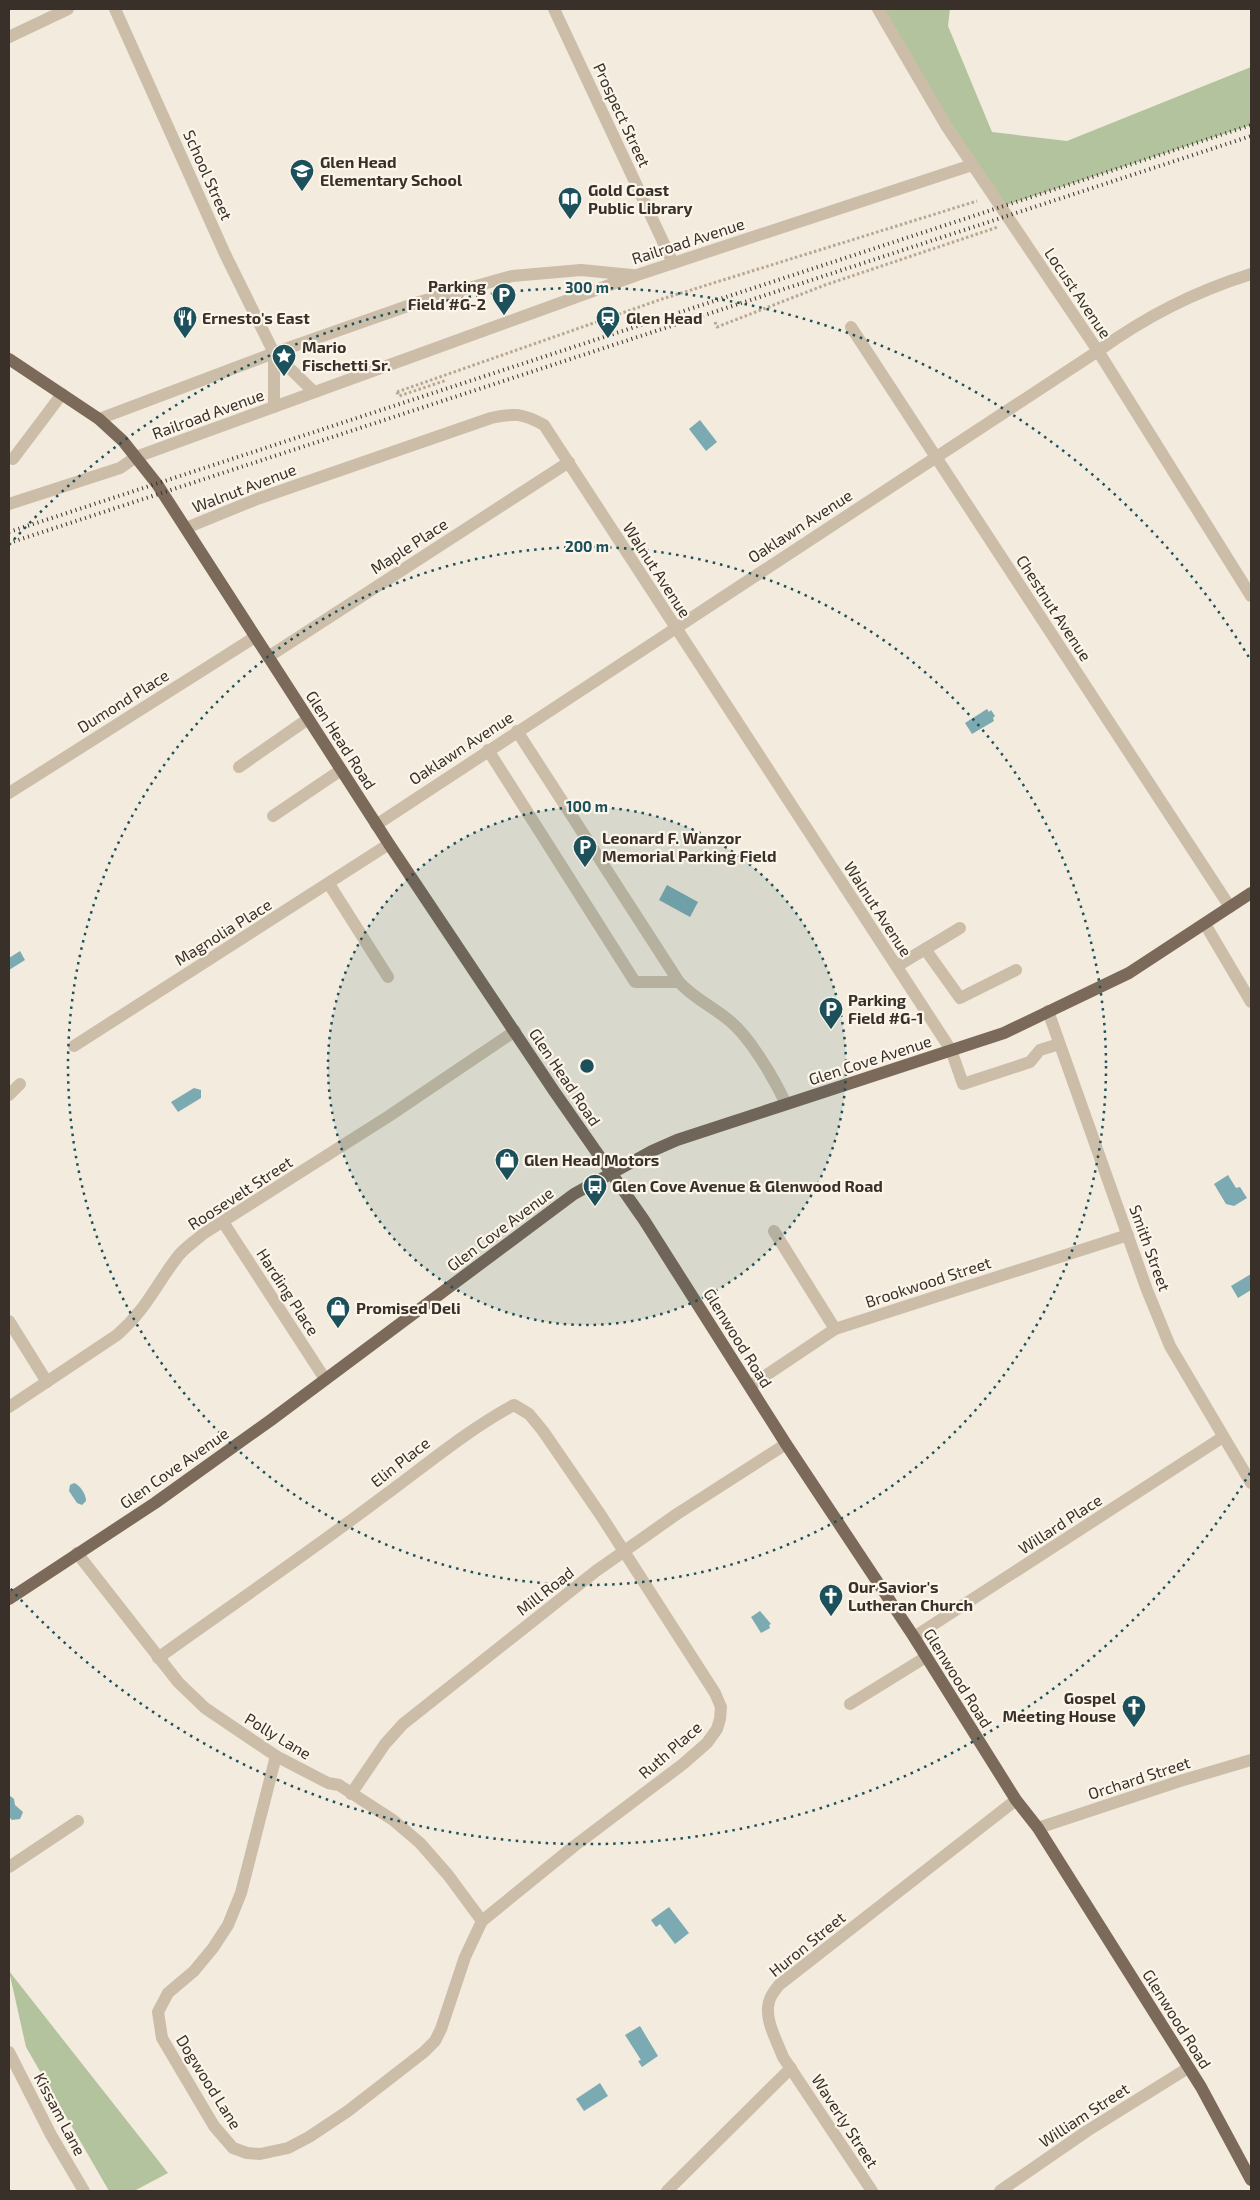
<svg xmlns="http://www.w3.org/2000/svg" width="1260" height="2200" font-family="'Exo 2',sans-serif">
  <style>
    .green { fill: #b2c39d }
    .water { fill: #7baab2 }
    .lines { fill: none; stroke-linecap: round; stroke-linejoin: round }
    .path { stroke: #b8a793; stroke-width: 3; stroke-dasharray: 2.5 2.5; stroke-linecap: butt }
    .minor { stroke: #ccbda9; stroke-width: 12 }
    .major { stroke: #7b6959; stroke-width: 12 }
    .rail { stroke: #393029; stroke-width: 4; stroke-dasharray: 1 4; stroke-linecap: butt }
    .ring { fill: none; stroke: #1c515c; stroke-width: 2.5; stroke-dasharray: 2.5 5 }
    .labels { text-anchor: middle; stroke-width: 4.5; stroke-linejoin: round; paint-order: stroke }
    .street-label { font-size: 16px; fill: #393029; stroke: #fbf5ea }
    .poi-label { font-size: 16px; font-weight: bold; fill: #393029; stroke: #fbf5ea; text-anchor: start }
    .centre { fill: #1c515c; stroke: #fbf5ea; stroke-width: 2.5 }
    .ring-label { font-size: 15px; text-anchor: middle; font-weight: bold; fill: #1c515c; stroke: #fbf5ea; stroke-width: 4.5; stroke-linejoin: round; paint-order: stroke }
  </style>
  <rect width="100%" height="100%" fill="#f3ebdd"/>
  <g class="green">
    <path d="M878,9H950L948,26L992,132L1067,141L1251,67V125L1000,207Z"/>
    <path d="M9,1971L168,2173L134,2191H109L26,2047Z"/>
  </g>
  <g class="water">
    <path d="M700,420L717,442L706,451L689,429Z"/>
    <path d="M987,709L989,712L991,710L995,716L993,718L994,721L972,734L965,723Z"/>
    <path d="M667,885L698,902L690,917L659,900Z"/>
    <path d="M20,951L25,960L9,970V958Z"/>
    <path d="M194,1088L201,1090V1098L178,1112L171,1102Z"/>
    <path d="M1228,1175L1236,1188L1240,1187L1247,1198L1234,1206L1226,1204L1214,1184Z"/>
    <path d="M1251,1274V1290L1238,1298L1231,1286Z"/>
    <path d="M74,1483C80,1485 86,1494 86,1501L82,1505L77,1503L69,1491L70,1485Z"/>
    <path d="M760,1611L771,1624L769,1625L770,1628L761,1633L751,1617Z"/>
    <path d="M9,1795L14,1799L15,1805L23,1812L20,1819L12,1820L9,1817Z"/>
    <path d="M669,1907L689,1933L675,1944L660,1924L656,1927L651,1920Z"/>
    <path d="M640,2026L658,2056L642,2067L638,2061L641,2060L625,2035Z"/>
    <path d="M600,2083L608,2096L584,2111L576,2099Z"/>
  </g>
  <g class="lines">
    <g class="path">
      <path d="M715,322L717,327L825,285L998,227"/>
      <path d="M397,392L662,299L977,201"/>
      <path d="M397,392L399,396L447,380"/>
    </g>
    <g class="minor">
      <path d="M115,9L225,254L274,353V407"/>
      <path d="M554,9L673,263"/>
      <path d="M878,9L947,127L1098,351L1251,596"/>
      <path d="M9,37L68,9"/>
      <path d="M851,327L1230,907"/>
      <path d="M274,353L314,392"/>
      <path d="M99,419L274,353L419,302L512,276L581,270L632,275"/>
      <path d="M13,459L62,394"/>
      <path d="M9,504L120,468L136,457L637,275L972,165"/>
      <path d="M186,528L257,499L491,418C515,413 522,413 544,425L951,1050L963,1084L1030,1062L1040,1050L1059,1044"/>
      <path d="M268,657L569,462"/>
      <path d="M517,731L679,982C694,999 714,1007 731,1022C751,1039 775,1080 786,1104"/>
      <path d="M488,750L635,982H679"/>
      <path d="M239,767L308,719"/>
      <path d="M9,793L255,637"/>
      <path d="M273,816L341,770"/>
      <path d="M376,825L1098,351C1147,316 1194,292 1251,274"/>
      <path d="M329,884L388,977"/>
      <path d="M1205,924L1251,1002"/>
      <path d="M925,949L960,998L1016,970"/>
      <path d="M897,966L960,928"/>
      <path d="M1048,1011L1147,1290L1170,1346L1251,1483"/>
      <path d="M74,1046L389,844"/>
      <path d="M9,1095L20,1084"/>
      <path d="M223,1222L325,1379"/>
      <path d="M774,1231L835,1329"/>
      <path d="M9,1321L47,1382"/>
      <path d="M750,1386L835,1329L1128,1235"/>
      <path d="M9,1407L117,1335C147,1309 156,1284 179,1255C186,1247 195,1241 203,1234L389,1116L515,1031"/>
      <path d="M77,1553L178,1682L205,1708L276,1756L328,1783L339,1785L393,1820L420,1843L448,1875L482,1921"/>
      <path d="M914,1637L1223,1437"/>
      <path d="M158,1658C232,1605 308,1553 381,1498C425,1466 466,1431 514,1405L529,1414L543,1431L600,1514L715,1693L721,1707L720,1719L717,1729L707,1743L683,1764L573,1847L482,1921L465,1957L441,2029L435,2041L424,2052L348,2111L309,2137L288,2148L260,2154L247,2153L233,2148L214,2126L162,2038L158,2012L168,1993L194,1971L213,1948L228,1925L241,1893L276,1756"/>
      <path d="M850,1704L926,1657"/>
      <path d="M351,1794L385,1744L403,1724L596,1571L677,1514L786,1444"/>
      <path d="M1038,1828L1180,1781L1251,1760"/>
      <path d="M9,1867L78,1821"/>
      <path d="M9,2052L51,2135L84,2191"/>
      <path d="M667,2191L791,2068"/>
      <path d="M872,2191L783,2057C777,2041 764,2019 769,2002C770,1996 775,1990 779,1985L1016,1800"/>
      <path d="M1000,2191L1087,2131L1188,2068"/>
    </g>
    <g class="major">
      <path d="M9,359L99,419L123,441L157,484L389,844L554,1091L644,1220L786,1444L914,1637L1016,1800L1038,1828L1201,2087L1251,2180"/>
      <path d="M9,1599L155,1503L271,1420L574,1194L652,1151L677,1140L1004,1033L1129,973L1251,893"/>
    </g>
    <g class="rail">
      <path d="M9,532L1251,125"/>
      <path d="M9,543L1251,136"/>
    </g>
  </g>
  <circle cx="587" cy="1066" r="259" fill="#1c515c" fill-opacity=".12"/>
  <g class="ring">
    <circle cx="587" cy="1066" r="259"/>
    <circle cx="587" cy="1066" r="519"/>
    <path d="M1250 1473A778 778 0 0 1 9 1587M9 545A778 778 0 0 1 1250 659"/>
  </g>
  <defs>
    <symbol id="school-pin" viewBox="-11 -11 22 30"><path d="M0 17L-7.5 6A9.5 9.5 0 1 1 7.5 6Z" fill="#1c515c" stroke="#fbf5ea"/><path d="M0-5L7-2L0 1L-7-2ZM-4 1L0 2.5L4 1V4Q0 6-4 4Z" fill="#fff"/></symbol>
    <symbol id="library-pin" viewBox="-11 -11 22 30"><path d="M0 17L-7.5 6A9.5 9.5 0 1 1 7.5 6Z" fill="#1c515c" stroke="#fbf5ea"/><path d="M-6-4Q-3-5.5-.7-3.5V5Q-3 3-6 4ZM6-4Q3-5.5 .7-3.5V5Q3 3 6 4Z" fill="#fff"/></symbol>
    <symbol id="parking-pin" viewBox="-11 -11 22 30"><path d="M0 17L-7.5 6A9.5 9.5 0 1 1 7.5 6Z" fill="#1c515c" stroke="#fbf5ea"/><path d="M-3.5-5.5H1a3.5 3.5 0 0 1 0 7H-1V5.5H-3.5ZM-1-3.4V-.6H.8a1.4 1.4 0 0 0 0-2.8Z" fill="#fff"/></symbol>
    <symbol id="restaurant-pin" viewBox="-11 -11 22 30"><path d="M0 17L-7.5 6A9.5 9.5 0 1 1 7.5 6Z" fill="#1c515c" stroke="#fbf5ea"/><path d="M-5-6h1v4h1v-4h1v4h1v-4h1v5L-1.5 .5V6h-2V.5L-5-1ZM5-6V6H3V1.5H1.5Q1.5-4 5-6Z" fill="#fff"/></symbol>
    <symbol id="station-pin" viewBox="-11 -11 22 30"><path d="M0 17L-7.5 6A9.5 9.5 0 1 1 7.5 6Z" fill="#1c515c" stroke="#fbf5ea"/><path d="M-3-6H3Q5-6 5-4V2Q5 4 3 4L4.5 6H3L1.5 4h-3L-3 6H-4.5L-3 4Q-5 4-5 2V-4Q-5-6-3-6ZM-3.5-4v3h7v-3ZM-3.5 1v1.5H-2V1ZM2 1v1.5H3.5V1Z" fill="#fff"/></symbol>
    <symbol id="sight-pin" viewBox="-11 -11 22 30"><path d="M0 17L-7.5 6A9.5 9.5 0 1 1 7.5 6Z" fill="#1c515c" stroke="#fbf5ea"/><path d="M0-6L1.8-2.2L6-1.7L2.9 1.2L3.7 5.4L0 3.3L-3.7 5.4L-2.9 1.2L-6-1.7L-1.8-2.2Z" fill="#fff"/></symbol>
    <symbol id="shop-pin" viewBox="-11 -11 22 30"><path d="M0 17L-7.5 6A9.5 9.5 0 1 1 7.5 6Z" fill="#1c515c" stroke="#fbf5ea"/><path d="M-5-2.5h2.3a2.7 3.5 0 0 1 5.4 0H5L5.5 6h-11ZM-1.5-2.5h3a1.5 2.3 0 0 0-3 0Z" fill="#fff"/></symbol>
    <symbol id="bus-pin" viewBox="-11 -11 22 30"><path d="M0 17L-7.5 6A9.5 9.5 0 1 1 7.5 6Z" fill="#1c515c" stroke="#fbf5ea"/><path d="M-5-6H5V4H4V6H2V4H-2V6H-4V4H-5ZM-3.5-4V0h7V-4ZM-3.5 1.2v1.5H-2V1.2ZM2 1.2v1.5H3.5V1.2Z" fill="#fff"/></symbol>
    <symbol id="church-pin" viewBox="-11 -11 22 30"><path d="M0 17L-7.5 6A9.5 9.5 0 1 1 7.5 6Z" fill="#1c515c" stroke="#fbf5ea"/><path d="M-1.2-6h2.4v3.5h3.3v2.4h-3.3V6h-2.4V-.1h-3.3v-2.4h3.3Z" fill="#fff"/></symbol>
  </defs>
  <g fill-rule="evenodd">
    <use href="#school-pin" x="288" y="157" width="28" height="38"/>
    <use href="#library-pin" x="556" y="185" width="28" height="38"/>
    <use href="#parking-pin" x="490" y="281" width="28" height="38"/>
    <use href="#restaurant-pin" x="171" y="304" width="28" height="38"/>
    <use href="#station-pin" x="594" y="304" width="28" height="38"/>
    <use href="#sight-pin" x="270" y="342" width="28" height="38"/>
    <use href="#parking-pin" x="571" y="833" width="28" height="38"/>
    <use href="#parking-pin" x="817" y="995" width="28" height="38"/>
    <use href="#shop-pin" x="493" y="1146" width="28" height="38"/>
    <use href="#bus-pin" x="581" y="1172" width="28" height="38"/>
    <use href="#shop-pin" x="324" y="1294" width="28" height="38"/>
    <use href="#church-pin" x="817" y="1582" width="28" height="38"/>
    <use href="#church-pin" x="1120" y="1693" width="28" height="38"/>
  </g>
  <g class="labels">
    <g class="street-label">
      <text transform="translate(622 115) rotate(65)" y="6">Prospect Street</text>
      <text transform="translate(208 175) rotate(66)" y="6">School Street</text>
      <text transform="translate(688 241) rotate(-18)" y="6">Railroad Avenue</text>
      <text transform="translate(1078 293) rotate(56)" y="6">Locust Avenue</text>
      <text transform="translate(208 414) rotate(-20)" y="6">Railroad Avenue</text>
      <text transform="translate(244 488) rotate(-21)" y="6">Walnut Avenue</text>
      <text transform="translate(800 526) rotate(-33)" y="6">Oaklawn Avenue</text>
      <text transform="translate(409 546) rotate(-33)" y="6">Maple Place</text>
      <text transform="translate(657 570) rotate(57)" y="6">Walnut Avenue</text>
      <text transform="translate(1054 608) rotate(57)" y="6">Chestnut Avenue</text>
      <text transform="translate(123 701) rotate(-32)" y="6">Dumond Place</text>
      <text transform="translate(341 740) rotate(57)" y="6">Glen Head Road</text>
      <text transform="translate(461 748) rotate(-33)" y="6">Oaklawn Avenue</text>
      <text transform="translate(878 909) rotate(57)" y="6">Walnut Avenue</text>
      <text transform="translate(223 932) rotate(-32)" y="6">Magnolia Place</text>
      <text transform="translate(870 1060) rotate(-18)" y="6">Glen Cove Avenue</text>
      <text transform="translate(565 1077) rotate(56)" y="6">Glen Head Road</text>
      <text transform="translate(240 1193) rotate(-33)" y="6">Roosevelt Street</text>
      <text transform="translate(500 1229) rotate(-37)" y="6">Glen Cove Avenue</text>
      <text transform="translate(1150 1248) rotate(70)" y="6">Smith Street</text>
      <text transform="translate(928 1282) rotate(-18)" y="6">Brookwood Street</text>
      <text transform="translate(288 1292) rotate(57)" y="6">Harding Place</text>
      <text transform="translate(738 1338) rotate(58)" y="6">Glenwood Road</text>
      <text transform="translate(400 1462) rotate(-38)" y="6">Elin Place</text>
      <text transform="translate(174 1468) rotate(-35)" y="6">Glen Cove Avenue</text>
      <text transform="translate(1060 1524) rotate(-33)" y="6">Willard Place</text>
      <text transform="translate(545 1591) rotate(-38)" y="6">Mill Road</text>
      <text transform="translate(958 1678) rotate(58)" y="6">Glenwood Road</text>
      <text transform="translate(278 1736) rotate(31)" y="6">Polly Lane</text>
      <text transform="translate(670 1750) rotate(-41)" y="6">Ruth Place</text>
      <text transform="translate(1139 1778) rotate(-18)" y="6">Orchard Street</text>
      <text transform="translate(807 1944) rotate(-39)" y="6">Huron Street</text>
      <text transform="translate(1177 2019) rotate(58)" y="6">Glenwood Road</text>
      <text transform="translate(209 2082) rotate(58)" y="6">Dogwood Lane</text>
      <text transform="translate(60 2114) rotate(62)" y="6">Kissam Lane</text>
      <text transform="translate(1084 2115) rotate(-33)" y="6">William Street</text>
      <text transform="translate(845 2121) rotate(57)" y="6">Waverly Street</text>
    </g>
    <g class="poi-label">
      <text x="320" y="168">Glen Head<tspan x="320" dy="18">Elementary School</tspan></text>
      <text x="588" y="196">Gold Coast<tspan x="588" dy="18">Public Library</tspan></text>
      <text x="486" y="292" text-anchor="end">Parking<tspan x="486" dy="18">Field #G-2</tspan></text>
      <text x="202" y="324">Ernesto's East</text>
      <text x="626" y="324">Glen Head</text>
      <text x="302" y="353">Mario<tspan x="302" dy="18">Fischetti Sr.</tspan></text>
      <text x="602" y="844">Leonard F. Wanzor<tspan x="602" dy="18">Memorial Parking Field</tspan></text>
      <text x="848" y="1006">Parking<tspan x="848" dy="18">Field #G-1</tspan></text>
      <text x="524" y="1166">Glen Head Motors</text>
      <text x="612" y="1192">Glen Cove Avenue &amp; Glenwood Road</text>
      <text x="356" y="1314">Promised Deli</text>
      <text x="848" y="1593">Our Savior's<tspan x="848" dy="18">Lutheran Church</tspan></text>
      <text x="1116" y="1704" text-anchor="end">Gospel<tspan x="1116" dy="18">Meeting House</tspan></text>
    </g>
  </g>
  <circle cx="587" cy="1066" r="8" class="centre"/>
  <g class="ring-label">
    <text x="587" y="293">300 m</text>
    <text x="587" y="552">200 m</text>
    <text x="587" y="812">100 m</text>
  </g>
  <rect width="1260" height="2200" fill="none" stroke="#393029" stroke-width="20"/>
</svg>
